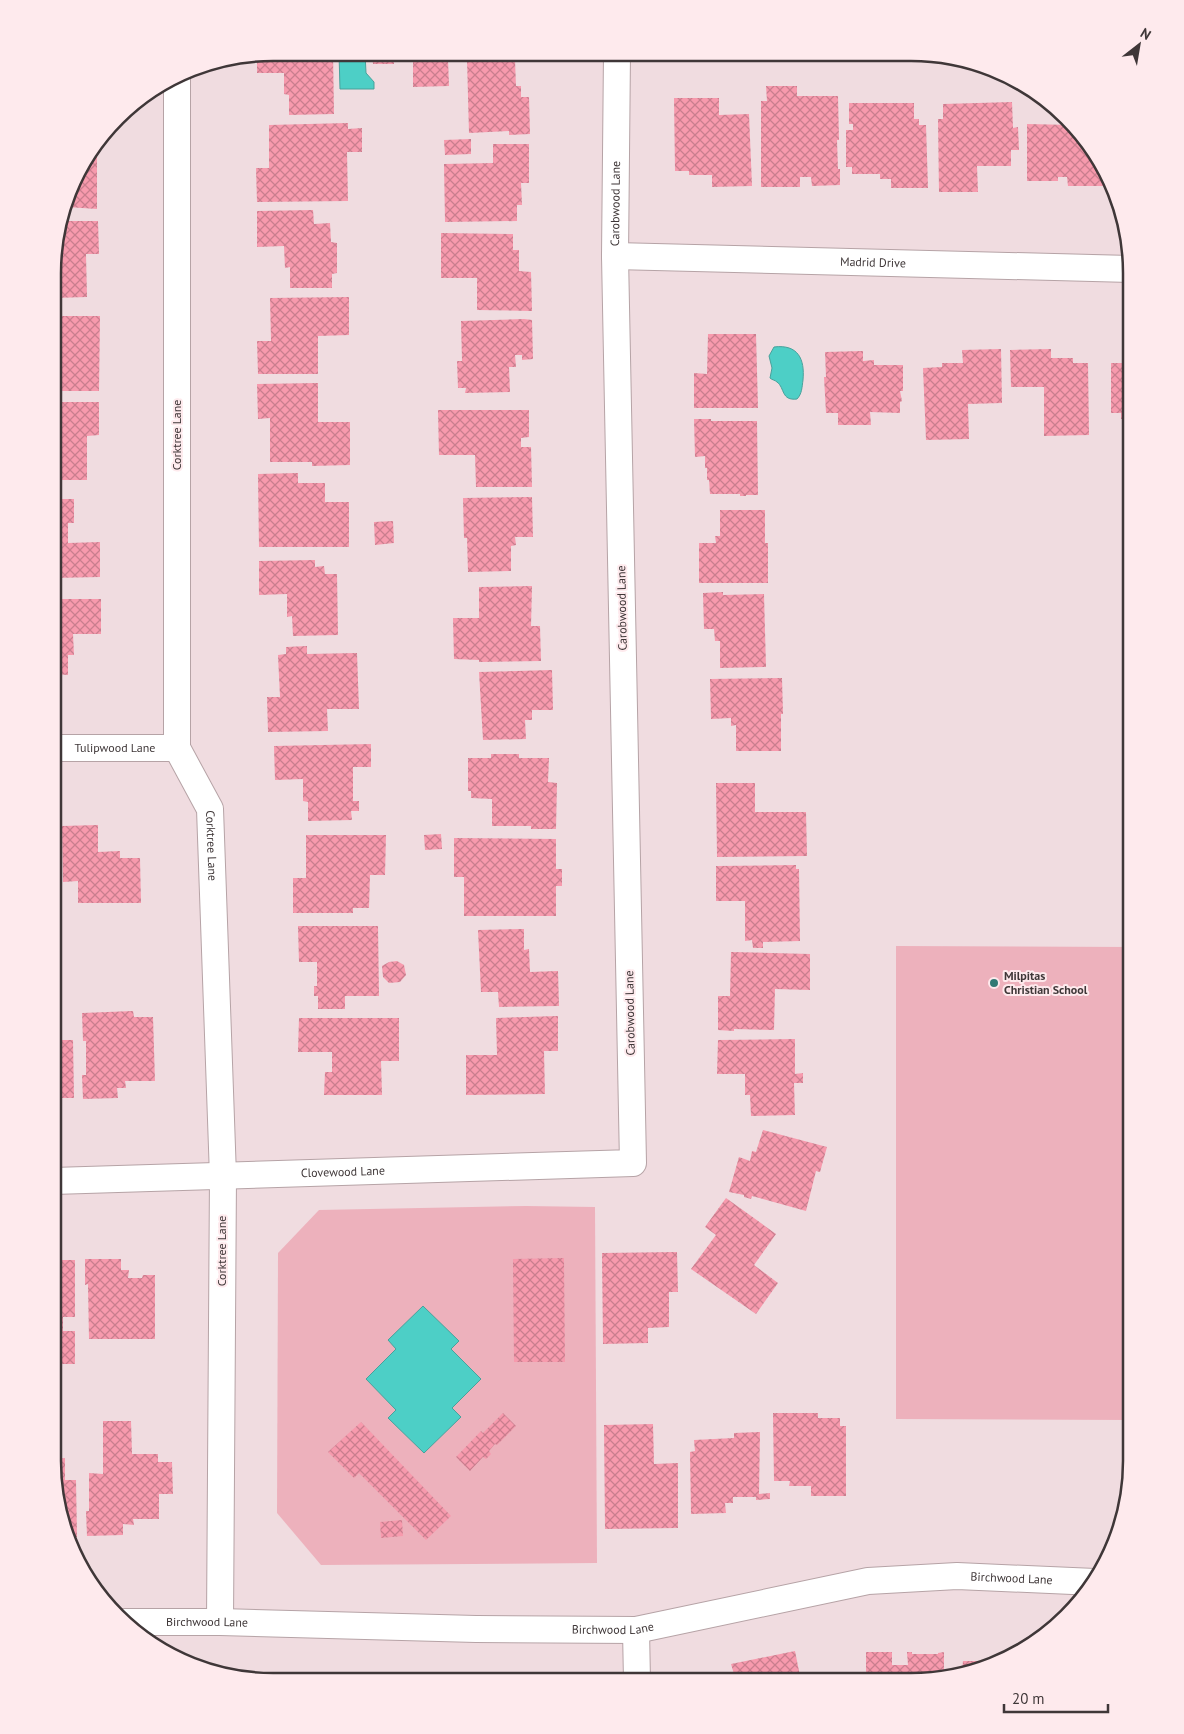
<svg xmlns="http://www.w3.org/2000/svg" width="1184" height="1734" font-family="'PT Sans',sans-serif">
  <style>
    .green { fill: #edb1bc }
    .water { fill: #4dcfc6; stroke: #49a19b }
    .building { fill: url(#building-cross-hatch) }
    .lines { fill: none; stroke-linecap: round; stroke-linejoin: round }
    .minor-casing { stroke: #b6a3a6; stroke-width: 28 }
    .minor { stroke: #fff; stroke-width: 26 }
    .poi-dot { fill: #327a75; stroke: #feeaed; stroke-width: 2 }
    .labels { text-anchor: middle; stroke-width: 4; stroke-linejoin: round; paint-order: stroke }
    .street-label { font-size: 12px; fill: #3f3738; stroke: #feeaed }
    .poi-label { font-size: 12px; font-weight: bold; fill: #3f3738; stroke: #feeaed; text-anchor: start }
    .rim { fill: none; stroke: #3f3738; stroke-width: 2.5 }
  </style>
  <defs>
    <pattern id="building-cross-hatch" width="8" height="8" patternUnits="userSpaceOnUse" patternTransform="scale(1.25)"><rect width="8" height="8" fill="#f79aad"/><path d="M0 0l8 8M0 8l8-8" fill="none" stroke="#c97e8e"/></pattern>
  </defs>
  <rect width="100%" height="100%" fill="#f0dce0"/>
  <g class="green">
    <path d="M896,946L1131,947V1420L896,1419Z"/>
    <path d="M526,1206L595,1207L597,1563L321,1565L277,1513L278,1253L319,1210Z"/>
  </g>
  <g class="water">
    <path d="M339,53H365L366,73L374,82V89H340Z"/>
    <path d="M774,347C798,344 805,359 803,380C802,387 802,394 797,399C781,401 785,388 777,382C775,380 772,380 770,378L772,368L769,356Z"/>
    <path d="M423,1306L459,1341L451,1349L481,1379L452,1408L461,1417L424,1453L388,1418L396,1410L366,1379L396,1349L388,1340Z"/>
  </g>
  <g class="building">
    <path d="M274,53H333L334,114L289,115V95L284,94V73H257V55Z"/>
    <path d="M372,53H394V64H373Z"/>
    <path d="M472,57H479V61L515,60L516,86H521V97H529L530,134L509,135V131L469,133L467,59H472Z"/>
    <path d="M448,59L449,86L413,87V60Z"/>
    <path d="M766,86H797V96H838L839,140H837L838,169H840V185L812,186L811,177H800V187H761V101H767Z"/>
    <path d="M674,98H719V115L749,114L752,186L712,187V175H689V171H675Z"/>
    <path d="M1012,102L1013,128L1018,127L1019,150H1011V166H977L978,192H939L938,119H943V104Z"/>
    <path d="M849,103H914V119H919V125H926L928,188H891V179H880V174H852V167H846V130H853V124H849Z"/>
    <path d="M348,123V129L362,128V152H347L348,201L257,202L256,168H269V125Z"/>
    <path d="M1027,124L1072,125L1086,139L1103,169V186H1068L1067,177H1058V181H1027Z"/>
    <path d="M471,139V154L445,155L444,140Z"/>
    <path d="M493,144H529V183H521L522,205H517V221L445,222L444,164L493,163Z"/>
    <path d="M97,145V209L67,207L82,163Z"/>
    <path d="M313,210L314,224L330,223L331,242L337,243V273L332,274V288H290V267L285,268L284,246L257,247V211Z"/>
    <path d="M62,221H98L99,254H86L87,297L54,298V244Z"/>
    <path d="M441,233L513,234V250H519V271L531,272L532,311L477,310V278H441Z"/>
    <path d="M349,297V335L318,336V374H258L257,341H271L270,298Z"/>
    <path d="M60,316H100L99,391H54V345H60Z"/>
    <path d="M524,319L532,320L533,359L522,360V355H515L516,367H509L510,392L465,393L466,388H458L457,361H462L461,321Z"/>
    <path d="M708,334H756L758,408H694V373L707,374Z"/>
    <path d="M1001,349L1002,403L968,404L969,439L926,440L923,368L942,367V363H963L962,350Z"/>
    <path d="M1051,349V358H1073V363H1088L1089,435L1044,436V387H1011L1010,350Z"/>
    <path d="M863,351V361L874,360V365H903V391H900L902,401L900,402V413L870,412L871,425H838V413H826L824,377H826L825,352Z"/>
    <path d="M1111,363H1126V367H1131V412H1130V419H1121V413H1111Z"/>
    <path d="M318,383V422H350V465L312,466V462H270V418L258,419L257,384Z"/>
    <path d="M54,402H99V435L87,436V480H54Z"/>
    <path d="M438,410H529V437L521,438V447H531L532,487H476L475,455H439Z"/>
    <path d="M694,419H711V421H757L758,495H746V496H740V494H710L709,480H707V468H705V456L695,457Z"/>
    <path d="M298,473V483H325V502H349V547H259L258,474Z"/>
    <path d="M532,497L533,537H515L516,545L511,546V571L468,572L467,538H464L463,498Z"/>
    <path d="M54,499H74V523H68V543L100,542V577L54,578Z"/>
    <path d="M720,510H765V543H768V583H699V543H716L715,536H720Z"/>
    <path d="M393,521L394,543L375,545L374,522Z"/>
    <path d="M315,560V567L324,566L325,574H337L338,635L293,636L292,616L287,617V594L259,595V561Z"/>
    <path d="M532,586L531,626H540L541,661L479,662V660L454,659L453,618H479V587Z"/>
    <path d="M723,592V595L764,594L766,667L720,668V641H715L714,629H704L703,593Z"/>
    <path d="M54,599H101V634H73L74,655H68V675L54,674Z"/>
    <path d="M307,646V654L357,653L359,709H327L328,731L268,732L267,697H280L278,655L286,654V647Z"/>
    <path d="M552,670L553,710H532V720H525L526,739L483,740L479,672Z"/>
    <path d="M782,678L783,714H781V751H736V725L731,726V718L711,719L710,679Z"/>
    <path d="M371,744V767H353V801H359V811H351L352,820L308,821V802L303,801V779L275,780L274,746Z"/>
    <path d="M491,754H519V758H549L548,782L557,783L556,829H531V826H492V799L471,798V791H468V758H491Z"/>
    <path d="M716,783H755V812H806L807,856L717,857Z"/>
    <path d="M98,825V852L120,851V858H140L141,903H78V881L63,882L62,826Z"/>
    <path d="M441,834L442,849L425,850L424,835Z"/>
    <path d="M306,835H386L385,875H370L369,908H353V913H293V878H306Z"/>
    <path d="M454,838L556,839V869H562V886H556V916H464V877H454Z"/>
    <path d="M796,865V869H799L800,941L763,942V948H753L752,940L745,941V901H716V866Z"/>
    <path d="M298,926H378L379,996H345V1009H318V996H314V986H317V962H299Z"/>
    <path d="M524,929V950L529,949L530,972L558,971L559,1006L499,1007L498,992H481L478,930Z"/>
    <path d="M731,952L810,954V990L775,989L774,1030L734,1029V1031L718,1030V996H730Z"/>
    <path d="M397,961L404,965L406,975L400,982L389,983L383,977L382,966L389,962Z"/>
    <path d="M133,1011L134,1017H153L155,1081H125L126,1088H117L118,1098L83,1099L82,1075H86V1041H83L82,1013Z"/>
    <path d="M558,1016V1051H544L545,1094L466,1095V1055H497L496,1018Z"/>
    <path d="M299,1018H399V1061H381L382,1095H324L325,1072H332V1052H298Z"/>
    <path d="M795,1039V1074L803,1073V1083H794L795,1115L751,1116L750,1095H745V1074H717L718,1040Z"/>
    <path d="M53,1040H73L74,1098H53Z"/>
    <path d="M763,1130L827,1147L820,1172L816,1171L806,1211L752,1196L751,1199L744,1197V1195L729,1192L739,1157L750,1161L752,1151L756,1152Z"/>
    <path d="M726,1198L776,1234L754,1265L778,1283L756,1314L691,1269L716,1235L705,1227Z"/>
    <path d="M677,1252L678,1292H669V1327L648,1328V1343L603,1344L602,1253Z"/>
    <path d="M564,1258L565,1362H514L513,1259Z"/>
    <path d="M85,1259H121V1270H129L128,1278H142L143,1275H155V1339H89L88,1284L85,1285Z"/>
    <path d="M53,1260H75V1317H63V1331H75V1364H53Z"/>
    <path d="M503,1413L516,1426L497,1445L495,1444L489,1451L491,1454L486,1459L483,1457L470,1471L456,1457L481,1431L483,1433Z"/>
    <path d="M773,1413H818V1418H840V1426H846V1496H811V1486H789L790,1481H774Z"/>
    <path d="M103,1421H131L132,1454H158V1462H172L173,1494H159V1519H133L134,1525L123,1524V1535L87,1536L86,1511H89V1473L103,1474Z"/>
    <path d="M361,1422L451,1516L426,1540L359,1473L354,1478L328,1452Z"/>
    <path d="M653,1424L654,1464L678,1463V1528L605,1529L604,1425Z"/>
    <path d="M760,1432L759,1494L770,1493V1499L756,1500V1497H733V1503H725L726,1513L691,1514L690,1452L695,1451L694,1440L734,1438V1433Z"/>
    <path d="M65,1458V1480H76L77,1537H68L52,1460L53,1459Z"/>
    <path d="M402,1520L403,1536L381,1538L380,1522Z"/>
    <path d="M795,1651L800,1676L797,1677V1681H736L731,1664Z"/>
    <path d="M866,1652H892V1665H908L907,1652H912V1654H938V1653L944,1652V1672H941V1675L911,1681H866Z"/>
    <path d="M963,1661H999V1662L995,1665L962,1671Z"/>
  </g>
  <g class="lines">
    <defs>
      <g id="minor">
        <path id="s1" d="M177,79V748L210,809L223,1176L220,1622"/>
        <path id="s2" d="M615,256L1131,269"/>
        <path id="s3" d="M54,748H177"/>
        <path id="s4" d="M53,1181L633,1163L615,256L617,53"/>
        <path id="s5" d="M125,1622H220L476,1629L636,1630L868,1581L957,1576L1095,1582"/>
        <path d="M636,1630L637,1681"/>
      </g>
    </defs>
    <use href="#minor" class="minor-casing"/>
    <use href="#minor" class="minor"/>
  </g>
  <circle class="poi-dot" cx="994" cy="983" r="5"/>
  <g class="labels">
    <g class="street-label">
      <text dy="4" stroke="none"><textPath href="#s4" startOffset="1540">Carobwood Lane</textPath></text>
      <text dy="4" stroke="none"><textPath href="#s2" startOffset="258">Madrid Drive</textPath></text>
      <text transform="translate(177 435) rotate(-90)" y="4">Corktree Lane</text>
      <text transform="translate(622 608) rotate(-91)" y="4">Carobwood Lane</text>
      <text dy="4" stroke="none"><textPath href="#s3" startOffset="61">Tulipwood Lane</textPath></text>
      <text dy="4" stroke="none"><textPath href="#s1" startOffset="775">Corktree Lane</textPath></text>
      <text transform="translate(630 1013) rotate(-91)" y="4">Carobwood Lane</text>
      <text dy="4" stroke="none"><textPath href="#s4" startOffset="290">Clovewood Lane</textPath></text>
      <text transform="translate(222 1251) rotate(-90)" y="4">Corktree Lane</text>
      <text dy="4" stroke="none"><textPath href="#s5" startOffset="892">Birchwood Lane</textPath></text>
      <text dy="4" stroke="none"><textPath href="#s5" startOffset="82">Birchwood Lane</textPath></text>
      <text dy="4" stroke="none"><textPath href="#s5" startOffset="488">Birchwood Lane</textPath></text>
    </g>
    <g class="poi-label">
      <text x="1004" y="980">Milpitas<tspan x="1004" dy="14">Christian School</tspan></text>
    </g>
  </g>
  <path d="M0 0H1184V1734H0ZM273 61H911A212 212 0 0 1 1123 273V1461A212 212 0 0 1 911 1673H273A212 212 0 0 1 61 1461V273A212 212 0 0 1 273 61Z" fill="#feeaed" fill-rule="evenodd"/>
  <path class="rim" d="M273 61H911A212 212 0 0 1 1123 273V1461A212 212 0 0 1 911 1673H273A212 212 0 0 1 61 1461V273A212 212 0 0 1 273 61Z"/>
  <g transform="translate(1139 45) rotate(31)" stroke="#feeaed" stroke-width="4" paint-order="stroke">
  <path d="M0-4L9 19L0 12L-9 19Z" fill="#3f3738"/>
  <text y="-8" font-size="14" font-weight="bold" text-anchor="middle" fill="#3f3738">N</text>
  </g>
  <path d="M1004 1704v8h104v-8" fill="none" stroke="#3f3738" stroke-width="2.5"/>
  <text x="1012" y="1704" font-size="15" fill="#3f3738" stroke="#feeaed" stroke-width="4" paint-order="stroke">20 m</text>
</svg>
